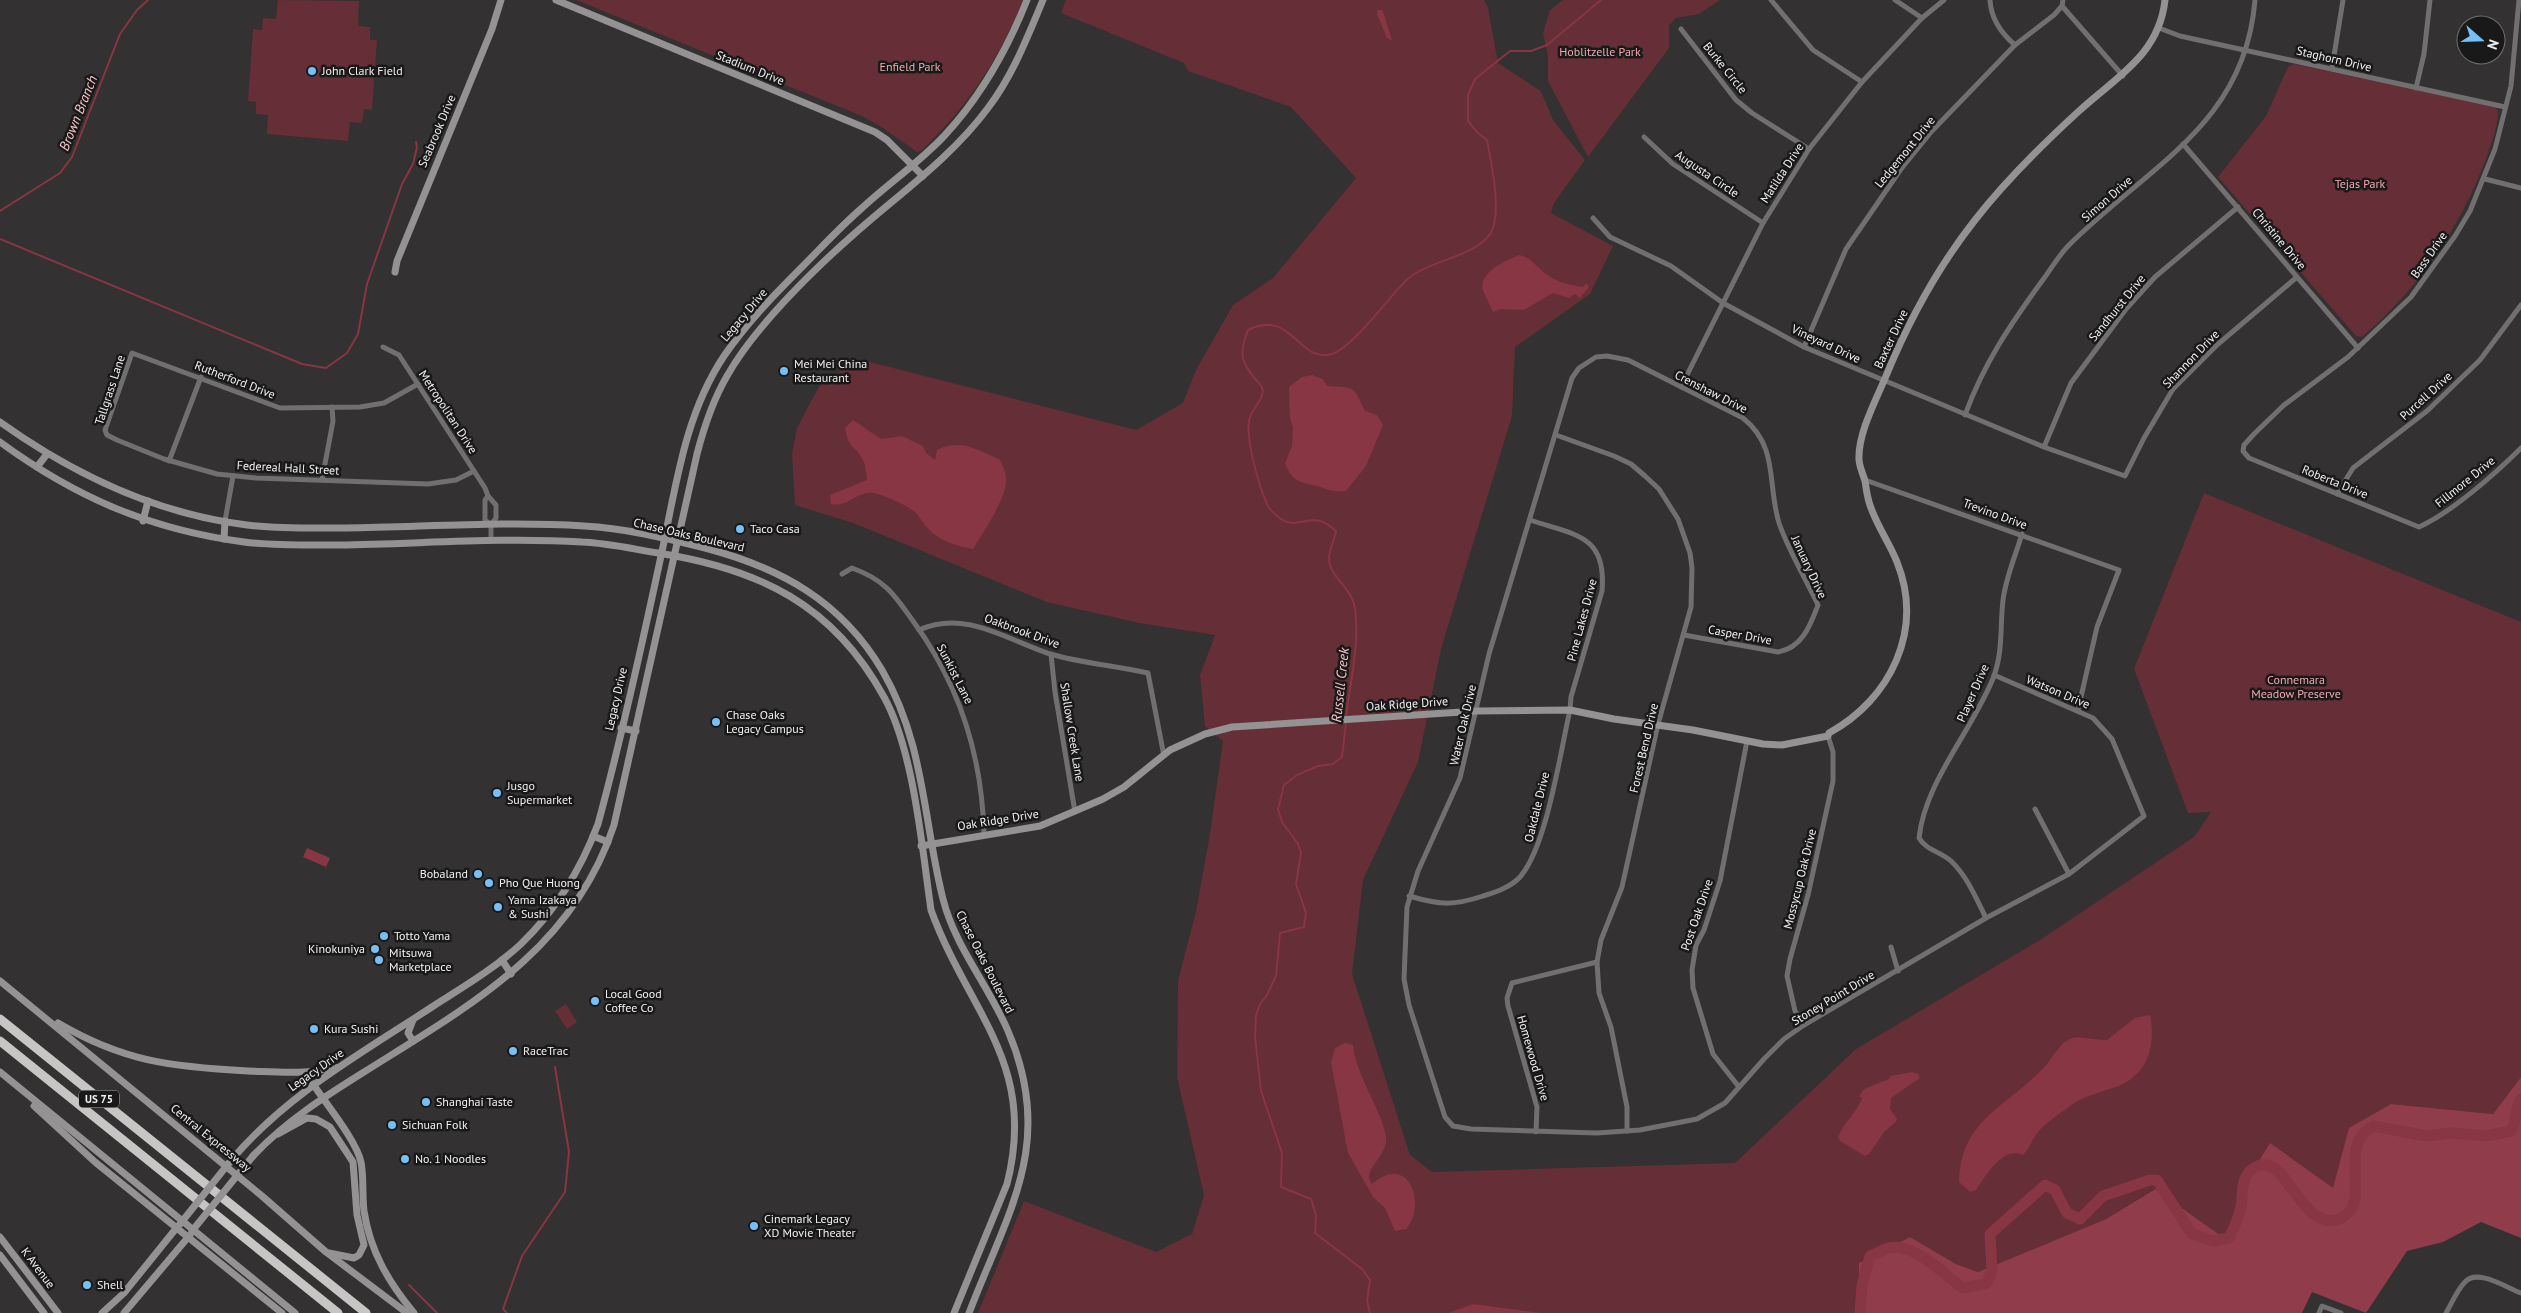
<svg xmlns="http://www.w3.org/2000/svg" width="2521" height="1313" font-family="'PT Sans',sans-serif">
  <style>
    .green { fill: #662e36 }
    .forest { fill: #903c4a }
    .water { fill: #883544 }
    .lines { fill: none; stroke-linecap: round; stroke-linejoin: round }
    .stream { stroke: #883544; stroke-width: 2 }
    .river { stroke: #883544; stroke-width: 11 }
    .street { stroke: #716f6f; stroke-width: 5 }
    .secondary { stroke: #949292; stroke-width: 7 }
    .highway { stroke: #c8c5c5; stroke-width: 9 }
    .secondary-bridge { stroke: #949292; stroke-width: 7 }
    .poi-dot { fill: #77bff7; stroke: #1a1919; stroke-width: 2 }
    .labels { text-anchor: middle; stroke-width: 5; stroke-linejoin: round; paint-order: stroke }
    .shield { fill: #1a1919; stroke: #b0b0b0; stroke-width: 1 }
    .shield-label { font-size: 11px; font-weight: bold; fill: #f1f0f0 }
    .park-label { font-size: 12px; fill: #f1a8af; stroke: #1a1919 }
    .street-label { font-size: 12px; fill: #f1f0f0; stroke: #1a1919 }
    .poi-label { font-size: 12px; fill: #f1f0f0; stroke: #1a1919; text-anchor: start }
    .water-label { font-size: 14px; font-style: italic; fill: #f7c5c9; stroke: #1a1919 }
  </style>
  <rect width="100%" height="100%" fill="#333131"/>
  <g class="green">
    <path d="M278,0L359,1L358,26L370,27V40H377L372,110L364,109L362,123L350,122L348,141L267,134L268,115L256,114V102L248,101L253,29L262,30L263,18L276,19Z"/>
    <path d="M576,0H1023C1000,58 967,108 921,151L917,152L880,126L862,116Z"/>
    <path d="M1066,0H1484L1488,8L1498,63L1541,91L1553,120L1585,160L1554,203L1551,213L1613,246L1590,294L1515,347L1512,416L1441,649L1418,762L1363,880L1352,974L1410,1155L1432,1172L1735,1163L1856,1049L2040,940L2194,837L2211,812L2188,813L2134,669L2204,493L2521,622V1077L2493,1114L2391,1104L2333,1189L2242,1188L2231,1243L2154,1189L2106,1219L1978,1272L1956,1264L1910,1237L1859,1263V1313H978L1024,1201L1156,1252L1192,1234L1204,1195L1177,1077L1178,981L1196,911L1210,834L1223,741L1205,726L1200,675L1215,635L1139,623L1047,602L853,523L795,505L792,454L797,428L819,386L858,359L1136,430L1183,403L1196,370L1233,305L1273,278L1356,178L1291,107L1188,71L1184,63L1061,13Z"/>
    <path d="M1563,0H1720L1699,14L1676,18L1669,25V48L1588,157L1548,81V56L1543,33L1550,10Z"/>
    <path d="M2294,64L2495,107L2498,111C2498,127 2491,144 2486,159C2460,228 2418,289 2362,337L2356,336L2218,177L2266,116L2288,67Z"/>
    <path d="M566,1004L577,1022L567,1029L555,1011Z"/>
  </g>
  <path class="forest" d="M2521,1077V1238L2481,1222L2443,1242L2407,1251L2366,1313L2312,1292L2302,1313H1859V1263L1910,1237L1956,1264L1978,1272L2106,1219L2155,1189L2231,1243L2242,1188L2270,1143L2333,1188L2349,1128L2391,1104L2493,1114Z"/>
  <g class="water">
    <path d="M1378,10H1382L1384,14L1392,41L1387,38L1377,14Z"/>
    <path d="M1519,255C1532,258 1535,266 1545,273C1556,282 1569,285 1583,287L1586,283L1589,287L1580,298L1575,294L1569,298L1553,293L1524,310L1501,309L1493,312C1490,305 1487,299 1484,293C1475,273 1506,261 1519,255Z"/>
    <path d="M1312,375L1323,379L1327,386C1356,388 1353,385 1365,411L1377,415L1383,425L1366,466L1346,491C1335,492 1332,491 1323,488C1303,481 1294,486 1285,463L1292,446L1293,427L1290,419L1289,387L1302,377Z"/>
    <path d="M853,420L881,439L902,436L923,446L926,453L935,460L937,450C958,438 980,450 1000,460C1003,467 1007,474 1006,482C1005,500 983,533 973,549C958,546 946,543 934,534C926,528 922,520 916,513C907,505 886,496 874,493C857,490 848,508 831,504L830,495L867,480C866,474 866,465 863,460C855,444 849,451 845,428Z"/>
    <path d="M307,848L330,858L326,867L303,857Z"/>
    <path d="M2150,1015C2156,1042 2149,1071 2123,1084C2107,1091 2088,1094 2073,1104C2062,1112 2043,1124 2035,1136C2031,1143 2029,1149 2023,1155C2002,1146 1986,1176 1976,1190L1970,1192L1959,1182C1961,1117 2009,1107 2047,1064C2053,1057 2060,1043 2070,1039C2081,1035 2095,1041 2107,1040L2135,1018Z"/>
    <path d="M1345,1043L1353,1045C1357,1078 1379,1104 1386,1136C1390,1155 1360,1170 1372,1184C1410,1151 1427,1207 1406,1229L1395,1231L1385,1208L1373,1197L1348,1153L1331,1062L1335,1048Z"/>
    <path d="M1912,1072L1918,1074L1920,1078L1891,1098L1890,1109L1897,1119L1896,1122L1884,1132L1869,1154L1865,1156L1840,1141L1838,1137C1844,1122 1857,1112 1862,1098L1859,1096L1864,1089L1889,1079L1891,1076Z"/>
    <path d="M1473,1304L1541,1313H1448Z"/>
  </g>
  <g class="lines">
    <g class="stream">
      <path d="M0,211L60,173L72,157L120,34L137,10L148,0"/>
      <path d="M0,239L302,364L326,368L347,353L358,334L367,284L402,184L413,164L417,147L416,142"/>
      <path d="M1346,718C1350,682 1361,640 1354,604C1350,586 1328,576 1329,557C1330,549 1334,540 1336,531C1311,507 1301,532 1281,519C1277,516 1270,510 1268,506C1259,487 1246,441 1249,421C1250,410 1263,402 1263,390C1262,386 1260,384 1257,381C1240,362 1239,353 1248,330C1293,308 1298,364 1332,354C1354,347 1392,292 1410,277C1431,260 1474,257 1490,234C1503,215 1491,161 1487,140L1477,132L1468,121V95L1475,79L1510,51H1531L1547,45L1601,0"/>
      <path d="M1346,723L1342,757L1333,764L1318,766L1297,775L1284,785L1278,809L1282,822L1298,844L1301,853L1296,884L1306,913L1304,927L1280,933L1276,976L1267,995L1260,1004L1256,1015L1255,1037L1261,1091L1282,1153L1281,1187L1311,1199L1316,1215L1315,1233L1362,1269L1370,1280L1367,1301L1370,1313"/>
      <path d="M409,1285L437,1313"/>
      <path d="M507,1313L503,1309L522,1256L565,1192L569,1152L555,1067"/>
    </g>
    <path class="river" d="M1860,1313L1862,1285L1870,1256C1876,1254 1882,1250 1888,1248C1915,1242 1944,1275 1963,1288L1987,1283L1992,1270L1990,1234L2045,1185L2055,1190L2067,1213L2080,1219L2103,1196L2150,1180H2157L2192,1234L2213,1241L2229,1238C2234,1228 2239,1217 2241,1206C2243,1197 2241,1187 2245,1179C2249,1168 2261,1161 2272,1167C2292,1177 2311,1238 2345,1216C2365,1203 2349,1162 2358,1143C2361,1135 2366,1131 2373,1126L2427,1136L2451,1133L2486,1136L2511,1131C2517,1120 2514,1110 2521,1099"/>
    <g class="street">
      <path d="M1771,0L1813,50L1862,82"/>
      <path d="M1895,0L1922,18"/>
      <path d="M1990,0C1991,19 2001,33 2015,45"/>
      <path d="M2519,0L2511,86L2495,149L2470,211L2455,236L2411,297L2348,357L2284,405L2254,434L2244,445L2243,451L2249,458L2419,527C2452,512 2495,474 2521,448"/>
      <path d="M2062,6L2123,76"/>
      <path d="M2159,28L2180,36L2505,107"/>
      <path d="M1681,29L1736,100L1752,113L1809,149"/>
      <path d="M2332,68L2343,0"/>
      <path d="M2416,88L2424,54L2430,0"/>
      <path d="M1644,137L1673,164L1763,223"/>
      <path d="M2183,144L2358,348"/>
      <path d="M2485,179L2521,188"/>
      <path d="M1593,218L1610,237L1671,266L1723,303L1804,347L2044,447L2125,476L2144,438L2173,389L2217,345L2297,277"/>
      <path d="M383,347L399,355L485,488L488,496L496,505V518L491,525V541"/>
      <path d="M1804,347L1846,249L1901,169L1931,132L2015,45L2054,15L2062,6L2063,0"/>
      <path d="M418,384L384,403L360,407L280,408L132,353L105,430L107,435L117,440L164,459L217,474L256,478L428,484L456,480L474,471"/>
      <path d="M1681,387L1763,223L1809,149L1862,82L1922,18L1944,0"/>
      <path d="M1965,415C1984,363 2010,325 2042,281C2051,269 2059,255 2069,245C2148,166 2245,125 2255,0"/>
      <path d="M1556,435L1614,456L1631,464L1645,476L1659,489L1678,519L1690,553L1692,568L1691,607L1658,724L1622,887L1601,940L1597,962L1599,993L1611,1027L1627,1107V1131"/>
      <path d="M2044,447L2071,383L2126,309L2155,277L2238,207"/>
      <path d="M169,461L201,377"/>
      <path d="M322,480L333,421L332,407"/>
      <path d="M1865,480L2119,570L2097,627L2078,710"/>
      <path d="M2337,494L2353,468L2427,411L2480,360L2521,305"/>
      <path d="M488,496L485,500V520L490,524"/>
      <path d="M225,521L233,476"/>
      <path d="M842,574L852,568C885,580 894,594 913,621C960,685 982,755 984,834"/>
      <path d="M919,630C965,609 1007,640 1050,654C1081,663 1116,666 1148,673L1164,756"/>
      <path d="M1684,635L1778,652C1802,648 1810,626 1818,605C1805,577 1789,552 1779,523C1767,484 1779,447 1743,418L1628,360L1607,356L1596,357L1579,368L1572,378L1489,654L1460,778L1418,871L1407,907L1404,979L1409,1005L1445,1117L1453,1126L1471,1129L1597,1133L1640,1130L1697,1119L1725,1103L1764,1059L1784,1039L1804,1025L1986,918L2069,874L2144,816L2112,739L2093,718L1994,675"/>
      <path d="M1051,654L1055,692L1075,812"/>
      <path d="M2035,809L2069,874"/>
      <path d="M1409,896C1440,905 1453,906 1483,896C1496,892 1511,887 1520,877C1547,846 1560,753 1570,710L1571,697L1602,591C1607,534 1574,535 1530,520"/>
      <path d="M1986,918C1976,898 1967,876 1951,861C1941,852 1926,850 1919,838C1925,781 1973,730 1994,676C2003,651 2000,626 2003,600C2006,577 2015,557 2022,534"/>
      <path d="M1891,947L1898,971"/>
      <path d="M1804,1025L1795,1011L1787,976L1790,959L1808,895L1833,781V752L1828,736"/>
      <path d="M1739,1087L1713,1054L1693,988L1692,970L1696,945L1704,930L1720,881L1747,741"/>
      <path d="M1536,1132L1537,1107L1508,1006L1507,998L1512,983L1597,962"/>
      <path d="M2319,1313L2322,1306L2341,1313"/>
      <path d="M2446,1313C2452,1303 2457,1290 2465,1282C2477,1268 2507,1288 2521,1293"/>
    </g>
    <g class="secondary">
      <path d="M556,0L875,132L887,140L923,176"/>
      <path d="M395,272L397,261L492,29L501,0"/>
      <path d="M0,422C73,474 157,514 247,525C280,529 313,528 346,528C425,527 505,521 584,526C624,528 665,538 705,548C781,568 841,601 882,670C925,744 923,820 943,899C955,947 989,986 1008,1031C1056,1143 1008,1211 969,1313"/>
      <path d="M0,442C75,497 151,530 244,542C275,546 307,545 339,545C419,544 501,537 582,542C608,543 633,549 658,553C759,569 833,604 884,697C914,751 922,848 931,910C968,1012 1038,1063 1007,1184L954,1313"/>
      <path d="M37,467L47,454"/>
      <path d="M143,521L148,501"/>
      <path d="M224,539L225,521"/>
      <path d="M621,728L636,731"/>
      <path d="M593,836L608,842"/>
      <path d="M921,846L1040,826L1103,799L1124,787L1170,750L1205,734L1232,727L1477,711L1570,710L1614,719L1693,730L1763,744L1782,745L1828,736L1829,733C1891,699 1924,630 1897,562C1889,542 1875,523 1869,502C1867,495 1866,488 1865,481C1863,474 1859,466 1859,459C1858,433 1876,400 1886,376C1909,320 1938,267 1975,220C2004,183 2044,143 2079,111C2116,77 2159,55 2165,0"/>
      <path d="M502,960L511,974"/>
      <path d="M0,981L262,1196L326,1252L407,1313"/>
      <path d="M413,1020L408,1033L413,1041"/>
      <path d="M58,1023C124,1062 173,1067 248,1071C278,1072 306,1075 335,1067"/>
      <path d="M0,1072L295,1313"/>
      <path d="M313,1084C326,1104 356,1140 361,1162C364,1178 362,1195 364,1211C370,1251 389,1283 414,1313"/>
      <path d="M34,1106L95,1162L282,1313"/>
      <path d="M278,1134L307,1118L316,1119L330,1127L353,1162L357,1215L364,1245L359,1255L354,1258L329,1253"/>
      <path d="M253,1156C286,1121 324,1097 364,1072C469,1006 573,950 614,825L697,454C704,427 713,400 727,376C754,328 811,272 853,235C899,194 951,158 988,108C1013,75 1027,38 1043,0"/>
      <path d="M229,1163C285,1095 362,1053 435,1005C465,986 495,968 521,944C556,910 581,869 598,824C622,736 642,645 661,556C676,487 684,416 724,356C746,324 773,296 800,269C821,248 840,227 862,208C889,183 920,162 945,135C982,95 1007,50 1027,0"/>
      <path d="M0,1237L58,1313"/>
      <path d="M0,1255L44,1313"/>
      <path d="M102,1313L124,1293L178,1226"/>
      <path d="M124,1313L190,1235"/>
    </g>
    <g class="highway">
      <path d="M0,1019L366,1313"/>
      <path d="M0,1041L338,1313"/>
    </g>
    <g class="secondary-bridge">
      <path d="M180,1224L229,1163"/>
      <path d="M192,1231L253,1156"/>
    </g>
  </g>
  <g class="poi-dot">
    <circle cx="312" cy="71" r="5"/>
    <circle cx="784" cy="371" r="5"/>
    <circle cx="740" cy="529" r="5"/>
    <circle cx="716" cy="722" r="5"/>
    <circle cx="497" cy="793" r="5"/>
    <circle cx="478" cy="874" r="5"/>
    <circle cx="489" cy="883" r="5"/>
    <circle cx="498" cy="907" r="5"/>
    <circle cx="384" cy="936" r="5"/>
    <circle cx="375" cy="949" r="5"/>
    <circle cx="379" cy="960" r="5"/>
    <circle cx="595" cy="1001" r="5"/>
    <circle cx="314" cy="1029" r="5"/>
    <circle cx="513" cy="1051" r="5"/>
    <circle cx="426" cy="1102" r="5"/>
    <circle cx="392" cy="1125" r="5"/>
    <circle cx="405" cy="1159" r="5"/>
    <circle cx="754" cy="1226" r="5"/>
    <circle cx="87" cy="1285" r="5"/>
  </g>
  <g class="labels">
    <rect class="shield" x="79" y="1090.5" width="40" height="17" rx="4"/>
    <g class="shield-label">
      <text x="99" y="1103">US 75</text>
    </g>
    <g class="park-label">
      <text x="1600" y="56">Hoblitzelle Park</text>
      <text x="910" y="71">Enfield Park</text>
      <text x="2360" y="188">Tejas Park</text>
      <text x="2296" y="684">Connemara<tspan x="2296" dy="14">Meadow Preserve</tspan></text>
    </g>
    <g class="street-label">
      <text transform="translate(2334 59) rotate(13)" y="4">Staghorn Drive</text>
      <text transform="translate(750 68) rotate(22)" y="4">Stadium Drive</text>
      <text transform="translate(1725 68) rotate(51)" y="4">Burke Circle</text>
      <text transform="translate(437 131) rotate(-67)" y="4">Seabrook Drive</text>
      <text transform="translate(1905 152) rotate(-51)" y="4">Ledgemont Drive</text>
      <text transform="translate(1782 173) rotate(-57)" y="4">Matilda Drive</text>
      <text transform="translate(1707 174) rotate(34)" y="4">Augusta Circle</text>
      <text transform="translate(2107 199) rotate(-41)" y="4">Simon Drive</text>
      <text transform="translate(2279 239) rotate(50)" y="4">Christine Drive</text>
      <text transform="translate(2429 255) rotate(-55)" y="4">Bass Drive</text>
      <text transform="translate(2117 308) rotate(-51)" y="4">Sandhurst Drive</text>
      <text transform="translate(744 315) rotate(-50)" y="4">Legacy Drive</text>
      <text transform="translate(1891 339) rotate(-65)" y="4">Baxter Drive</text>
      <text transform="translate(1826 344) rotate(25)" y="4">Vineyard Drive</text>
      <text transform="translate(2191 359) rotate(-46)" y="4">Shannon Drive</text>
      <text transform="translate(235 380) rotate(21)" y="4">Rutherford Drive</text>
      <text transform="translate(110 390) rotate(-72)" y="4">Tallgrass Lane</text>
      <text transform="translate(1711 392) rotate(27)" y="4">Crenshaw Drive</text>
      <text transform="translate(2426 396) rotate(-42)" y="4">Purcell Drive</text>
      <text transform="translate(448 412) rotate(57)" y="4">Metropolitan Drive</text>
      <text transform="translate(288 468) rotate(3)" y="4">Federeal Hall Street</text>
      <text transform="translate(2335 482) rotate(22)" y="4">Roberta Drive</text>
      <text transform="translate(2465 482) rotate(-39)" y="4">Fillmore Drive</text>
      <text transform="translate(1995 514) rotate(20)" y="4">Trevino Drive</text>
      <text transform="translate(689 535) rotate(13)" y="4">Chase Oaks Boulevard</text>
      <text transform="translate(1809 567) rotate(65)" y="4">January Drive</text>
      <text transform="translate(1582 620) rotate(-75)" y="4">Pine Lakes Drive</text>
      <text transform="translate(1022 631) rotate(20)" y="4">Oakbrook Drive</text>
      <text transform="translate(1740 635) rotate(10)" y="4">Casper Drive</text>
      <text transform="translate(955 674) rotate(63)" y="4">Sunkist Lane</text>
      <text transform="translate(2058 692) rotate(23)" y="4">Watson Drive</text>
      <text transform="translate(1973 693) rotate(-66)" y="4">Player Drive</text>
      <text transform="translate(616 699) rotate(-77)" y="4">Legacy Drive</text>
      <text transform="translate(1407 704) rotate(-4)" y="4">Oak Ridge Drive</text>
      <text transform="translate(1463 725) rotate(-77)" y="4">Water Oak Drive</text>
      <text transform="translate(1072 732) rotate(81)" y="4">Shallow Creek Lane</text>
      <text transform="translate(1644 748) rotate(-77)" y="4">Forest Bend Drive</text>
      <text transform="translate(1537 807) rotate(-76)" y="4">Oakdale Drive</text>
      <text transform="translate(998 820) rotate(-9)" y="4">Oak Ridge Drive</text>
      <text transform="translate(1800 879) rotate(-76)" y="4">Mossycup Oak Drive</text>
      <text transform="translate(1697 915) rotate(-71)" y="4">Post Oak Drive</text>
      <text transform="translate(985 962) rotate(63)" y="4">Chase Oaks Boulevard</text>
      <text transform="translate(1833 998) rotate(-31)" y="4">Stoney Point Drive</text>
      <text transform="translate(1533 1058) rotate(74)" y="4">Homewood Drive</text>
      <text transform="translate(316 1070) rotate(-35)" y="4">Legacy Drive</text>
      <text transform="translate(211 1138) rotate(39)" y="4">Central Expressway</text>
      <text transform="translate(38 1268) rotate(53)" y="4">K Avenue</text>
    </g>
    <g class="poi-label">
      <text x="322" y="75">John Clark Field</text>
      <text x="794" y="368">Mei Mei China<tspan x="794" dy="14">Restaurant</tspan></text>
      <text x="750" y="533">Taco Casa</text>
      <text x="726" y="719">Chase Oaks<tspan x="726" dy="14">Legacy Campus</tspan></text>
      <text x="507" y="790">Jusgo<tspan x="507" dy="14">Supermarket</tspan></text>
      <text x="468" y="878" text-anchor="end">Bobaland</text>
      <text x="499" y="887">Pho Que Huong</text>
      <text x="508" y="904">Yama Izakaya<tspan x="508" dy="14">&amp; Sushi</tspan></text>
      <text x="394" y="940">Totto Yama</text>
      <text x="365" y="953" text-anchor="end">Kinokuniya</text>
      <text x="389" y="957">Mitsuwa<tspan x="389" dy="14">Marketplace</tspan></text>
      <text x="605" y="998">Local Good<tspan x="605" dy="14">Coffee Co</tspan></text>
      <text x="324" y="1033">Kura Sushi</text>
      <text x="523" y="1055">RaceTrac</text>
      <text x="436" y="1106">Shanghai Taste</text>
      <text x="402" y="1129">Sichuan Folk</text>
      <text x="415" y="1163">No. 1 Noodles</text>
      <text x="764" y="1223">Cinemark Legacy<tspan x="764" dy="14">XD Movie Theater</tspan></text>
      <text x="97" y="1289">Shell</text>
    </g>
    <g class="water-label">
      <text transform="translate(78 113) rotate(-68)" y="5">Brown Branch</text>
      <text transform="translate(1340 685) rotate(-84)" y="5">Russell Creek</text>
    </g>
  </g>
  <g transform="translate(2481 40) rotate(110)"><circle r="24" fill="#1a1919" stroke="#706f6f"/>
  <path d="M0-4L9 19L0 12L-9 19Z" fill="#77bff7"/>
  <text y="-8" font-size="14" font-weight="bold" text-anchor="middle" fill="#f1f0f0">N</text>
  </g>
</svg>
